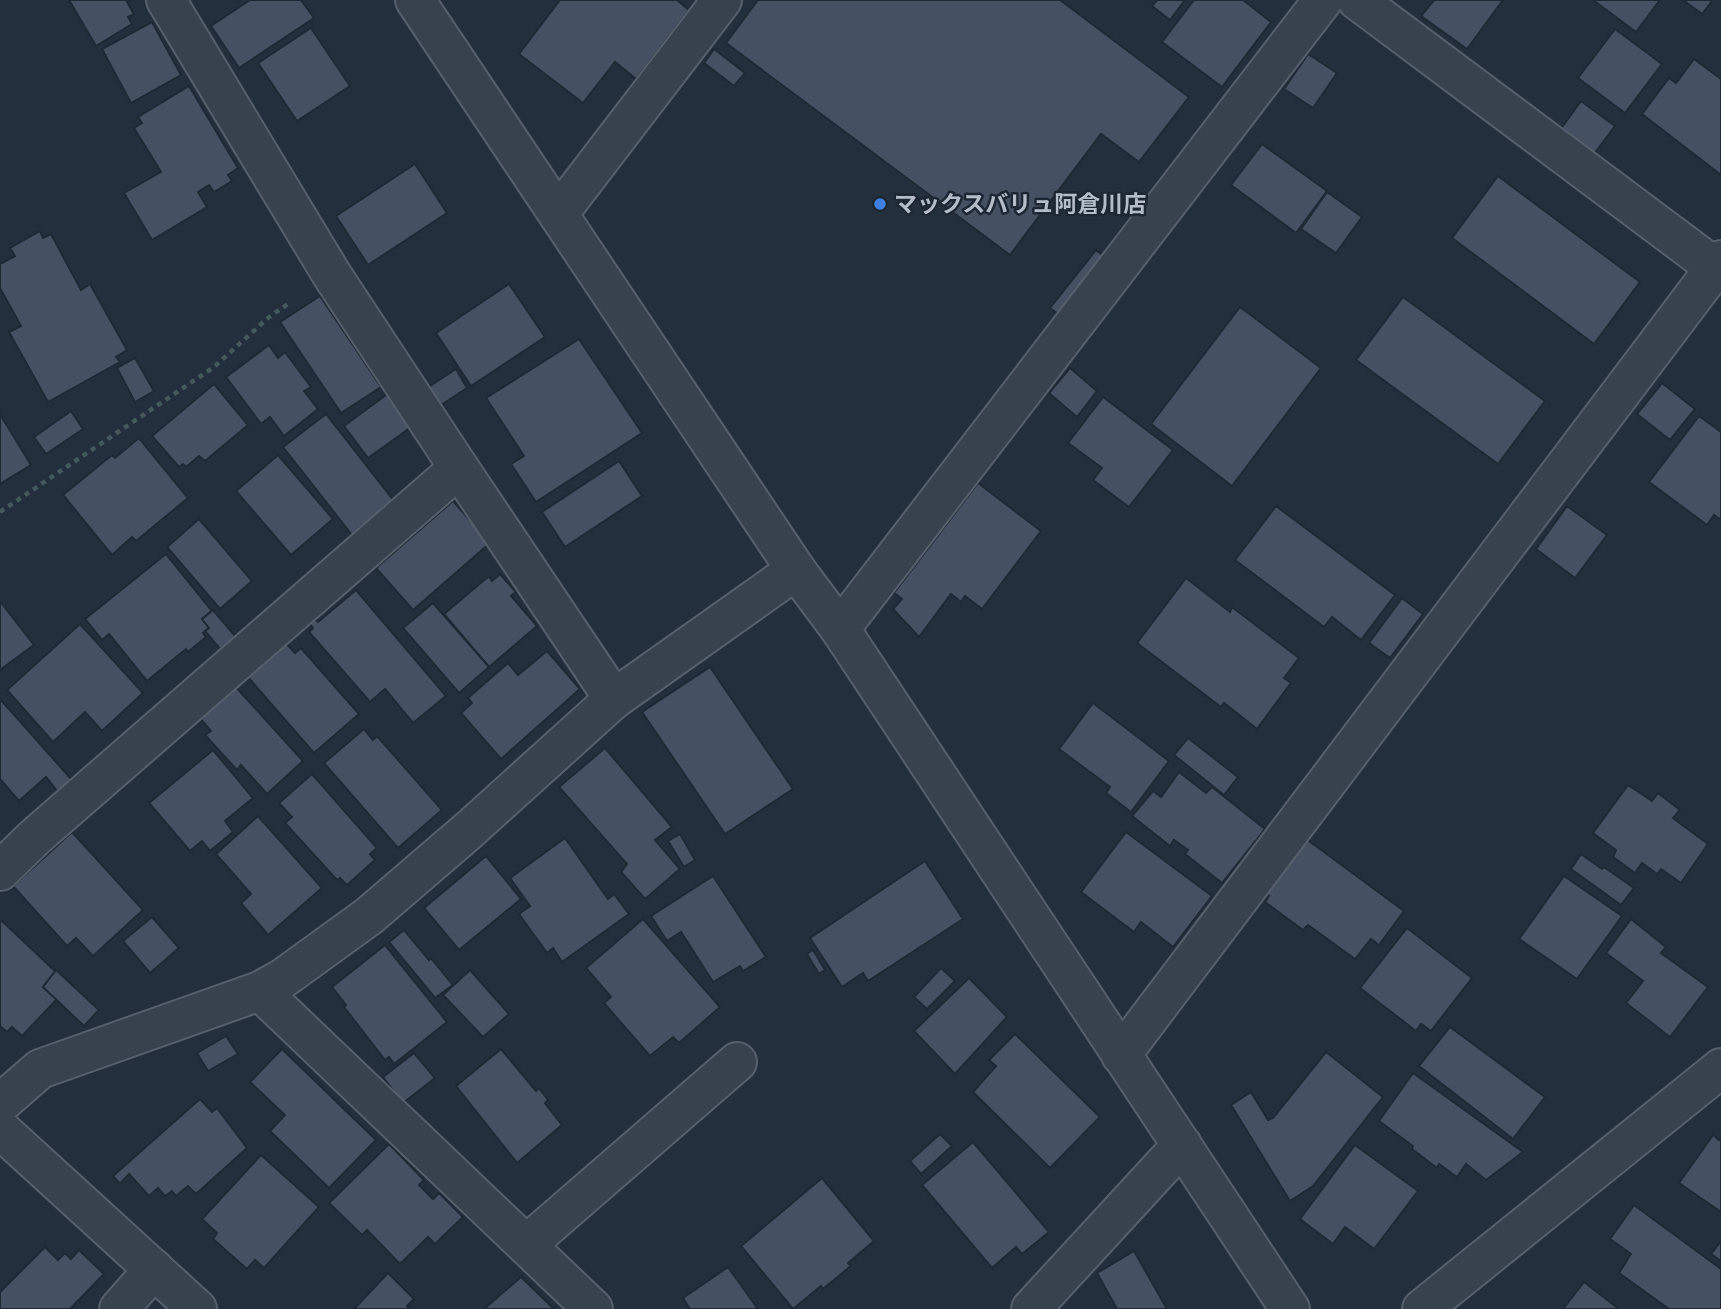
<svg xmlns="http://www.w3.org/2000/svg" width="1721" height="1309" font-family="Montserrat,'Noto Sans JP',sans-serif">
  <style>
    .building { fill: #455162; stroke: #1f2835; stroke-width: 2 }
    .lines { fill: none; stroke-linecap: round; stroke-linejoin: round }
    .minor-casing { stroke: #565f6c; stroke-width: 42 }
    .tertiary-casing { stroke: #565f6c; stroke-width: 42 }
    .path { stroke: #44595c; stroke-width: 4.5; stroke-dasharray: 5 5; stroke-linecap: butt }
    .minor { stroke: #38414e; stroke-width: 38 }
    .tertiary { stroke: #38414e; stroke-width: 38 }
    .shop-dot { fill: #3f7fe0; stroke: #1d2633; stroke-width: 2.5 }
    .labels { text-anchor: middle; stroke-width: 5; stroke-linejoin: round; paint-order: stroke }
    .poi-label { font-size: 23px; font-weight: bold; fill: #b4bcc9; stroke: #1d2633; text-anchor: start }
  </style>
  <rect width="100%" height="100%" fill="#242f3e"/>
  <g class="building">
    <path d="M69,0H130L127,2L134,14L128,17L132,24L96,46Z"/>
    <path d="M250,0H301L314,18L239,68L211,26Z"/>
    <path d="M560,0H677L689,10L636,79L615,62L583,103L519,54Z"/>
    <path d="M758,0H1060L1189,97L1139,162L1101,134L1010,255L726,43Z"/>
    <path d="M1157,0H1185L1170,20L1152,6Z"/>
    <path d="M1194,0H1243L1271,22L1222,87L1162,42Z"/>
    <path d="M1434,0H1503L1467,49L1421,16Z"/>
    <path d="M1593,0H1660L1636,32Z"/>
    <path d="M1683,0H1713L1702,14Z"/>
    <path d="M152,22L181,75L131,103L102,49Z"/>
    <path d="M311,28L350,86L297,121L258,63Z"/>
    <path d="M1615,29L1662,64L1625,113L1578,78Z"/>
    <path d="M714,49L745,73L734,86L704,63Z"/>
    <path d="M1308,54L1337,73L1313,108L1284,89Z"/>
    <path d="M1694,59L1721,79V175L1642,114L1669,78L1676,83Z"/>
    <path d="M189,86L238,168L228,175L232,181L214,192L209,185L198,192L207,207L152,240L124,193L161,172L134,128L142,123L138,117Z"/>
    <path d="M1581,101L1615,126L1594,154L1560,130Z"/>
    <path d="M1262,144L1327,191L1296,233L1231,185Z"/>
    <path d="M415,164L447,213L368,265L336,216Z"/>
    <path d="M1498,176L1640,282L1594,344L1452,238Z"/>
    <path d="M1327,192L1362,217L1336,253L1301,229Z"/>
    <path d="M40,231L43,238L51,234L81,290L90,284L127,350L116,357L120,362L48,402L9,332L21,326L0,288V264L15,256L10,248Z"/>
    <path d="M1096,250L1105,257L1058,314L1050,308Z"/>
    <path d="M509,284L545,337L471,386L436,333Z"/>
    <path d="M320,296L381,387L341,413L280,322Z"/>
    <path d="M1403,297L1545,401L1498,464L1356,360Z"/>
    <path d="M1240,307L1321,368L1232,486L1151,424Z"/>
    <path d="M579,339L642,433L536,502L511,464L524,456L486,398Z"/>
    <path d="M269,345L278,358L285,352L311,387L304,391L318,409L284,436L270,417L261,424L226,377Z"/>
    <path d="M135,358L154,391L135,402L117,368Z"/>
    <path d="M1070,368L1097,391L1077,417L1049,393Z"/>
    <path d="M456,369L467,388L438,407L427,388Z"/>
    <path d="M1662,383L1695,409L1670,440L1637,414Z"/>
    <path d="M214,384L248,425L205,461L199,456L186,467L183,464L179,467L152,436Z"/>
    <path d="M390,392L414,425L368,458L344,426Z"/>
    <path d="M1103,397L1173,450L1129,507L1093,480L1102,468L1068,443Z"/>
    <path d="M71,411L83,429L46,454L34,437Z"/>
    <path d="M0,414L31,465L0,484Z"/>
    <path d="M326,414L394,501L352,535L283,447Z"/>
    <path d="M1699,416L1721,432V520L1714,515L1707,525L1649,482Z"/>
    <path d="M139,438L188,498L136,541L132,537L112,555L63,495L112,455L115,458Z"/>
    <path d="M278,455L333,519L291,555L236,491Z"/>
    <path d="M619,461L642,496L565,547L542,512Z"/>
    <path d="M978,483L1041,531L982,609L965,596L961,602L951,594L919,637L893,609L902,599L894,593Z"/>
    <path d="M453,501L490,543L413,610L376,568Z"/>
    <path d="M1276,506L1395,595L1361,640L1332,617L1324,627L1235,560Z"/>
    <path d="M1567,506L1607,535L1575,578L1536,549Z"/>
    <path d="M199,519L252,581L220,609L167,547Z"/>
    <path d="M166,554L212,611L202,619L209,628L203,633L206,637L188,652L186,649L147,681L109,634L102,640L85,619Z"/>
    <path d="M500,574L516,592L511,596L537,626L489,667L444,614L489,576L492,581Z"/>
    <path d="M1186,578L1230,612L1232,607L1299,658L1284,678L1291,683L1257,729L1224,703L1221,707L1137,643Z"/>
    <path d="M356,590L446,696L413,723L385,689L370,702L309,632L313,628L309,623L314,618L318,622Z"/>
    <path d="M1402,598L1423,614L1390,658L1369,643Z"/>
    <path d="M0,601L34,645L0,670Z"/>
    <path d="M433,603L489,667L459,693L403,628Z"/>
    <path d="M213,610L241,643L225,655L205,631L209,628L202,619Z"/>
    <path d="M80,624L143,693L102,731L85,712L53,742L7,690Z"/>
    <path d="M285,642L295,653L301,648L359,714L314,753L247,676Z"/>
    <path d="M547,651L580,689L501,759L461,713L472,703L468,698L508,663L518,675Z"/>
    <path d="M710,667L793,789L725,834L642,712Z"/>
    <path d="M234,685L303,761L267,794L241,765L237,770L205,735L211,731L199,717Z"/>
    <path d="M0,699L72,780L58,792L46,777L19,801L0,779Z"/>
    <path d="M1093,703L1169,761L1131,812L1106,793L1110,787L1059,749Z"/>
    <path d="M364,729L373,740L377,736L442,810L398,848L324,763Z"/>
    <path d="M1188,738L1238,777L1224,795L1174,755Z"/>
    <path d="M605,748L672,827L655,840L680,869L645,899L621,872L627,864L559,787Z"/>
    <path d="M213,750L253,798L225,821L233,832L210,851L202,841L190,851L149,803Z"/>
    <path d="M1179,772L1206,793L1212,787L1265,829L1222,883L1185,854L1188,850L1174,840L1170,846L1132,816L1153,791L1161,797Z"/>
    <path d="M312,774L377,848L370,854L375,860L347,885L340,878L337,880L285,823L292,817L279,803Z"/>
    <path d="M1628,785L1652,801L1658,793L1680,810L1673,818L1708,844L1681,883L1661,869L1657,874L1642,863L1635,873L1613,857L1616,850L1593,833Z"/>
    <path d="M258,816L322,888L268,935L241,903L251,894L216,854Z"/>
    <path d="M72,832L143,910L93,956L76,938L67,946L13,886Z"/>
    <path d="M1126,832L1212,896L1173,947L1141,922L1134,932L1081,892Z"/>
    <path d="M680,834L695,860L684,867L668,841Z"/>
    <path d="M565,838L608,899L614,894L629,914L562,962L553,948L547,953L519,914L530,906L510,878Z"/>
    <path d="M1305,838L1404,911L1379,945L1371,939L1355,959L1308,925L1303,930L1265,902L1269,896L1265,892Z"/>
    <path d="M1581,854L1602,869L1604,867L1634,888L1621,905L1571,869Z"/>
    <path d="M486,856L521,899L459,950L424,908Z"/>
    <path d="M925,861L963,919L868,981L863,973L842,987L810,938Z"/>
    <path d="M713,876L766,957L743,971L740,966L713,982L681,932L667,941L651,916Z"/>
    <path d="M1564,876L1622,916L1577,979L1519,939Z"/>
    <path d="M152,917L179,948L150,973L123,941Z"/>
    <path d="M0,919L56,972L43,987L57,999L22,1036L12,1027L7,1032L0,1026Z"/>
    <path d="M643,919L720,1007L679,1043L673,1037L650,1056L604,1003L611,997L586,968Z"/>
    <path d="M1631,919L1666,947L1661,953L1708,987L1670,1037L1626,1003L1643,981L1606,953Z"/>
    <path d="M1407,928L1472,978L1431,1031L1421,1024L1416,1031L1360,988Z"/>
    <path d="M404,930L429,960L431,958L453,985L435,998L389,942Z"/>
    <path d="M385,945L447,1022L394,1064L389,1057L385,1060L344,1007L346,1005L332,987Z"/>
    <path d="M813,950L825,970L819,974L807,954Z"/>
    <path d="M941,968L955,981L927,1009L914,997Z"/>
    <path d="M56,970L99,1010L84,1026L43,987Z"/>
    <path d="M470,970L509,1014L483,1037L443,995Z"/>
    <path d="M969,978L1007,1017L955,1074L914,1031Z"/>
    <path d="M1450,1027L1545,1097L1513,1139L1419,1066Z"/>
    <path d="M1015,1034L1100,1117L1050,1168L973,1092L996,1066L989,1060Z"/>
    <path d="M226,1036L238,1054L208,1071L197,1053Z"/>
    <path d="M282,1049L376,1140L329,1188L270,1131L285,1115L250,1082Z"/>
    <path d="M501,1049L536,1091L539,1088L548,1100L545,1103L562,1125L517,1163L456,1086Z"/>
    <path d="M1326,1052L1383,1097L1313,1186L1290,1201L1231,1105L1251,1092L1268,1120L1273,1118Z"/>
    <path d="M414,1053L435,1078L403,1103L383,1077Z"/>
    <path d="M1413,1073L1523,1152L1486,1180L1466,1164L1457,1177L1439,1164L1437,1168L1412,1149L1413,1146L1379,1121Z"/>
    <path d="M200,1099L212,1112L217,1108L247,1148L196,1194L188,1186L176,1196L172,1191L165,1196L158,1188L149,1196L129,1174L120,1184L113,1176Z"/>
    <path d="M940,1134L952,1146L921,1174L910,1161Z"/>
    <path d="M1713,1135L1719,1140L1721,1137V1212L1679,1183Z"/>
    <path d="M973,1142L1049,1232L1022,1254L1016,1247L992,1268L922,1185Z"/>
    <path d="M389,1144L424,1180L419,1185L433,1199L439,1193L463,1217L435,1244L428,1237L400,1264L367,1230L362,1235L329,1203Z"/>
    <path d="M1355,1145L1418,1191L1374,1249L1345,1227L1333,1244L1300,1219Z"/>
    <path d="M261,1155L319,1207L264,1268L255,1260L247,1269L213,1239L217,1233L202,1219Z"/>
    <path d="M822,1178L874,1241L848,1263L851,1266L823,1289L821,1286L793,1309L741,1246Z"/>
    <path d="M1634,1205L1721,1269V1309H1669L1619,1273L1631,1254L1610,1239Z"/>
    <path d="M1721,1241V1261L1711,1254Z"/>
    <path d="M45,1247L58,1260L65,1253L71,1259L79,1250L104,1274L70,1309H0V1292Z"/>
    <path d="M1134,1251L1167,1309H1117L1097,1273Z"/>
    <path d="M728,1267L758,1309H690L683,1298Z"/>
    <path d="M388,1273L414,1299L407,1306L410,1309H354Z"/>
    <path d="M521,1277L554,1309H484Z"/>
    <path d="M1584,1282L1619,1309H1563Z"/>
  </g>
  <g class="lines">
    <defs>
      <g id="minor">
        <path d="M166,0L332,275L459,468L614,699"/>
        <path d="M1357,0L1721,272"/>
        <path d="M559,213L722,0"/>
        <path d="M840,629L1323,0"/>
        <path d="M0,871L35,837L459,468"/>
        <path d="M260,991L593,1309"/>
        <path d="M1121,1055L1721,260"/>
        <path d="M0,1104L40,1069L260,991L282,979L369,916L469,830L614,699L796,570"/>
        <path d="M0,1129L197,1309"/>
        <path d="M526,1245L737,1062"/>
        <path d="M119,1309L154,1269"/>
        <path d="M1031,1309L1182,1145"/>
      </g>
      <g id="tertiary">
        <path d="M415,0L796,570L840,629L1290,1309"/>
        <path d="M1422,1309L1721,1068"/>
      </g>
    </defs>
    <use href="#minor" class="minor-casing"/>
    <use href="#tertiary" class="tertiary-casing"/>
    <path class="path" d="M0,512L214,367L269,317L291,302"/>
    <use href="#minor" class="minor"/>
    <use href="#tertiary" class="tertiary"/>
  </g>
  <circle class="shop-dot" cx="880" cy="204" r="7"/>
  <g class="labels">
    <g class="poi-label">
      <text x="894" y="212">マックスバリュ阿倉川店</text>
    </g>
  </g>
</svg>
